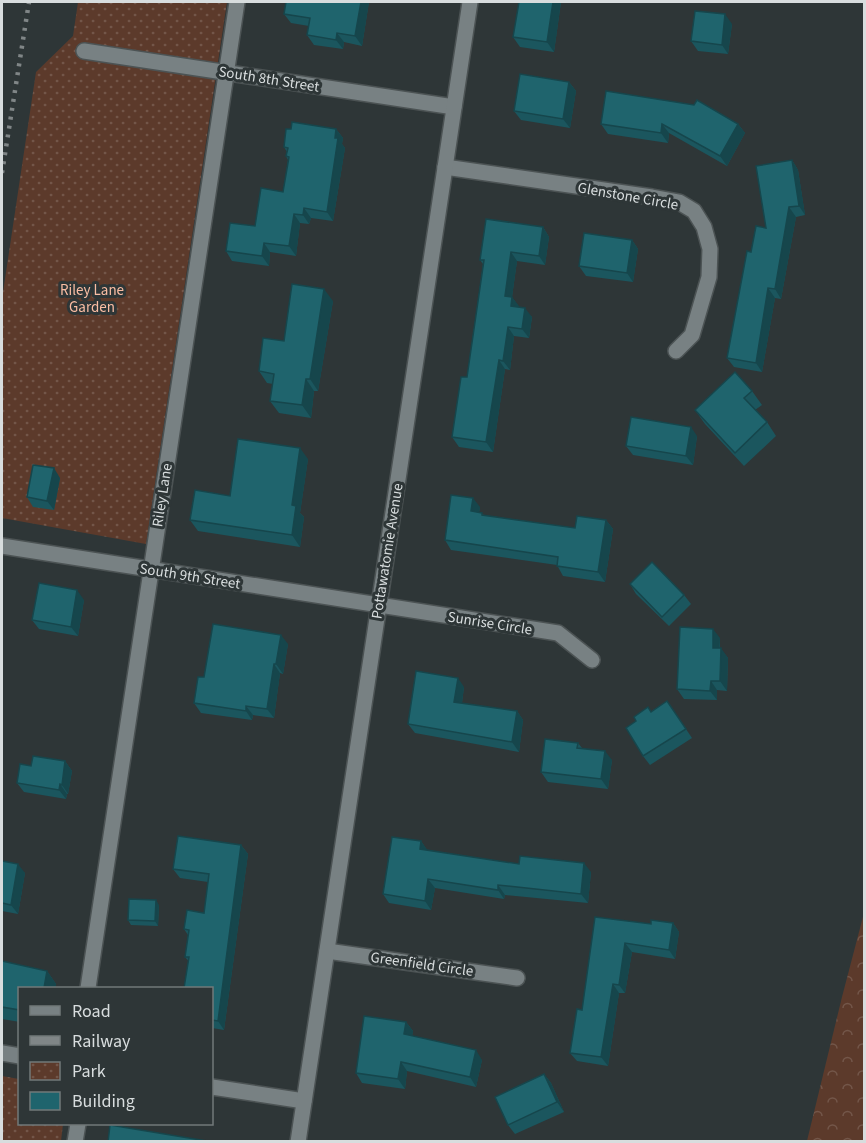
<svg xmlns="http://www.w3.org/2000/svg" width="866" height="1143" font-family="'Source Sans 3',sans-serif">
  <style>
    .forest { fill: url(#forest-crowns) }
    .park { fill: url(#park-dots) }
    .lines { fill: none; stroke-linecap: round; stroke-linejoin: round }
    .minor-casing { stroke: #4c5354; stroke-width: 18 }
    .minor { stroke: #788183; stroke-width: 15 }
    .rail { stroke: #808687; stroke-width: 4.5; stroke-dasharray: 3 6; stroke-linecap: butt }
    .wall { fill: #1b565e }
    .shaded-wall { fill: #16464c }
    .building { fill: #1f646d; stroke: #16464c; stroke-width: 1.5 }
    .labels { text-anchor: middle; stroke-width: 6; stroke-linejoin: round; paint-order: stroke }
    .street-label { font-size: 15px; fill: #d8ddde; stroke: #2e3637 }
    .park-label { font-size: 15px; fill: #fabda3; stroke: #2e3637 }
  </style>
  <defs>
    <pattern id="forest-crowns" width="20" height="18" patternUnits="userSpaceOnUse" patternTransform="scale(1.5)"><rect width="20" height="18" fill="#5c3a2b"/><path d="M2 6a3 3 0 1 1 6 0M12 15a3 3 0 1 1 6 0" fill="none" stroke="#735649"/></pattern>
    <pattern id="park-dots" width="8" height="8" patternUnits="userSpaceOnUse" patternTransform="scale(1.5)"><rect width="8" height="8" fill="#5c3a2b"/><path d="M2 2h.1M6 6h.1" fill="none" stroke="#735649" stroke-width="1.8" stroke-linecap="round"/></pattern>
  </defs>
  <rect width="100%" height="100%" fill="#2e3637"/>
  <path class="forest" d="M864,913V1141H807L842,997Z"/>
  <g class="park">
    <path d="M78,2H227L146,544L2,518V299L36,72L73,36Z"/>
    <path d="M2,1076L19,1079L20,1124H63L61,1141H2Z"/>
  </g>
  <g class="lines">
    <defs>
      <g id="minor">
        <path d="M84,51L454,107"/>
        <path d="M445,167L652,197L679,202L694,211L704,227L710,249L709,277L692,335L676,351"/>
        <path d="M2,546L558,633L592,660"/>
        <path d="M327,951L517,978"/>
        <path d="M88,988L237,2"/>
        <path d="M2,1053L20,1056"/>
        <path d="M212,1087L304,1101"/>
        <path d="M75,1142L78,1124"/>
        <path d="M298,1142L470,2"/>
      </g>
    </defs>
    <use href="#minor" class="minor-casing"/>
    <use href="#minor" class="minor"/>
    <path class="rail" d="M2,173L29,2"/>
  </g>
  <g class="wall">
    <path d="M369,2L362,46L344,42L343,49L314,45L307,35L309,26L291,23L284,14Z"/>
    <path d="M519,2H561L554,52L520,47L513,37Z"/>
    <path d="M732,24L728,54L698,51L691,41Z"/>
    <path d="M569,82L576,91L570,128L521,120L514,111Z"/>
    <path d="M601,124H738L745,133L727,166L669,133L668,143L608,134Z"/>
    <path d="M291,129H336L343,138L342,144L345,148L333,221L311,218L309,224L300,223L296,256L270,252L269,266L232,261L226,251L255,226L283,192L288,160L286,156L287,152L284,147Z"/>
    <path d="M792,160L798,170L805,215L796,217L781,299L775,298L762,372L734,367L727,358L751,252L766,228Z"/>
    <path d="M543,227L549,237L545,265L517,261L512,297L519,307L532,317L529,338L514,336L510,370L505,369L493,452L459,447L452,437L467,377L483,264L480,260Z"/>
    <path d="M632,240L638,249L633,282L586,276L579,266Z"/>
    <path d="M333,301L318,391H314L311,418L279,413L270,401L273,384L267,383L259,371L284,341Z"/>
    <path d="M752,391L762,405L755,410L767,422L776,436L744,466L705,424L695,410Z"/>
    <path d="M697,436L693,465L633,455L626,446Z"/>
    <path d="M308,459L300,513L304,517L300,547L198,531L190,520L230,496Z"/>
    <path d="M60,478L54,510L33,507L27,497Z"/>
    <path d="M480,507L479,512L484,515L575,528L606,520L613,529L605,582L563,576L557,565L451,550L445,540Z"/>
    <path d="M630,584L684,595L691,604L669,626L636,594Z"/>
    <path d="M84,600L78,636L39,629L32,620Z"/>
    <path d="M720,638V648L728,658L727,691L717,690V700L684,699L677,689Z"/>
    <path d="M288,644L283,674L280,673L274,718L253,715L252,720L201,713L194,703L204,677Z"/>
    <path d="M464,687L462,703L517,711L523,720L519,752L415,733L408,724Z"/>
    <path d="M667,701L692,738L650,765L643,756L636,721Z"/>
    <path d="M578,743L582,748L612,760L608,789L548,782L541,772Z"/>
    <path d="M65,761L72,771L68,794H67L66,799L24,792L17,783L31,766Z"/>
    <path d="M421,841L427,850L519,864L591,872L588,903L505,895L504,899L435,888L431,910L389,903L383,894Z"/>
    <path d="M241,845L248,854L224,1030L212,1028V988L185,957L188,935L184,929L204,913L208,882L180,878L173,869Z"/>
    <path d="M2,861L25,873L18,914L2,911Z"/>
    <path d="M159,905L158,926L131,925L128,920Z"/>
    <path d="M595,917L651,924L673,923L679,932L675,959L632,952L625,993H619L608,1066L577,1061L570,1053L582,1010Z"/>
    <path d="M2,961L47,971L56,984L20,988V1022L2,1019Z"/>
    <path d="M406,1022L413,1031L412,1036L482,1060L476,1087L407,1071L405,1089L362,1083L356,1073Z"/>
    <path d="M544,1074L551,1083L564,1112L515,1134L508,1125Z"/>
  </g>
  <g class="shaded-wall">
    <path d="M361,2H369L362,46L355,36Z"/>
    <path d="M553,2H561L554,52L547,42Z"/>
    <path d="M725,14L732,24L728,54L722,45Z"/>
    <path d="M337,33L344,42L343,49L336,40Z"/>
    <path d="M569,82L576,91L570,128L563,119Z"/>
    <path d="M662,124L669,133L668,143L661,133Z"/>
    <path d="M738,124L745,133L727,166L720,156Z"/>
    <path d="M336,129L343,138L342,144L345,148L333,221L327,212Z"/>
    <path d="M792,160L798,170L805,215L799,206Z"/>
    <path d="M789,207L796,217L781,299L775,289Z"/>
    <path d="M304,208L311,218L309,224L303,215Z"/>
    <path d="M294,214L300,223L296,256L289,246Z"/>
    <path d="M543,227L549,237L545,265L539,256Z"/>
    <path d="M632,240L638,249L633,282L627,273Z"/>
    <path d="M264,243L270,252L269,266L262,256Z"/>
    <path d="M511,252L517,261L512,297L519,306L517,315L505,296Z"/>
    <path d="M768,288L775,298L762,372L756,363Z"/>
    <path d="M324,289L333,301L318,391L310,379Z"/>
    <path d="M525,308L532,317L529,338L522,329Z"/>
    <path d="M508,327L514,336L510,370L503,361Z"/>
    <path d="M499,360L505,369L493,452L486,442Z"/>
    <path d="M306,379L314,391L311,418L302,405Z"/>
    <path d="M691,427L697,436L693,465L686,456Z"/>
    <path d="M300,448L308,459L300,513L304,517L300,547L292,535V505Z"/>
    <path d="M54,468L60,478L54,510L47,501Z"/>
    <path d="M473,498L480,507L478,521L471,511Z"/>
    <path d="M606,520L613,529L605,582L598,572Z"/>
    <path d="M77,590L84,600L78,636L71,627Z"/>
    <path d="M713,629L720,638L719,658L713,648Z"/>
    <path d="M281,635L288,644L283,674L276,664Z"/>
    <path d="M721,648L728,658L727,691L720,681Z"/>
    <path d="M274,664L280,673L274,718L267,709Z"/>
    <path d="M458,678L464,687L461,711L454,702Z"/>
    <path d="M711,681L717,690V700L710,691Z"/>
    <path d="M246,706L253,715L252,720L246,711Z"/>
    <path d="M517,711L523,720L519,752L512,742Z"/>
    <path d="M605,751L612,760L608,789L601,779Z"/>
    <path d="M65,761L72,771L68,794L62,785Z"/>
    <path d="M60,784L67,794L66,799L59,790Z"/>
    <path d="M421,841L428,851L420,849Z"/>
    <path d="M241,845L248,854L224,1030L218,1021Z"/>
    <path d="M584,863L591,872L588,903L581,894Z"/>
    <path d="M18,864L25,873L18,914L11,905Z"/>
    <path d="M428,879L435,888L431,910L425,901Z"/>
    <path d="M498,885L505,895L504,899L498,890Z"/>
    <path d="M156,900L159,905L158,926L155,921Z"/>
    <path d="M673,923L679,932L675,959L669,950Z"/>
    <path d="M625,943L632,952L625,993L619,985Z"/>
    <path d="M47,971L56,984V988H44Z"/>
    <path d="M613,984L619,993L608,1066L601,1057Z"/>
    <path d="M406,1022L413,1031L411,1044L404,1034Z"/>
    <path d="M476,1050L482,1060L476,1087L470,1077Z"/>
    <path d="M401,1062L407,1071L405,1089L398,1079Z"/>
    <path d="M544,1074L551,1083L564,1112L557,1102Z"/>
  </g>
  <g class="building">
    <path d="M286,2H361L355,36L337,33L336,40L307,35L310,18L284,14Z"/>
    <path d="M519,2H553L547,42L513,37Z"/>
    <path d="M695,11L725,14L722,45L691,41Z"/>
    <path d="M520,74L569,82L563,119L514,111Z"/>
    <path d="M606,91L694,105L697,100L738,124L720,156L662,124L661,133L601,124Z"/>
    <path d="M292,122L336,129L335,138H338L327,212L304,208L303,215L294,214L289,246L264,243L262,256L226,251L230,223L255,226L261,188L283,192L289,157L286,156L288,148L284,147L286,129H291Z"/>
    <path d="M792,160L799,206L789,207L775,289L768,288L756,363L727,358L747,251L751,252L756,226L766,228L756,166Z"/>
    <path d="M486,219L543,227L539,256L511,252L505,296L512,297L511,306L525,308L522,329L508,327L503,361L499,360L486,442L452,437L461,377H467L484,260H480Z"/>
    <path d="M584,233L632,240L627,273L579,266Z"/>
    <path d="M292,284L324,289L310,379H306L302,405L270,401L274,374L259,371L263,338L284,341Z"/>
    <path d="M735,372L752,391L744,398L767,422L735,453L695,410Z"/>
    <path d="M631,417L691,427L686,456L626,446Z"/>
    <path d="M238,439L300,448L292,505L296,506L292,535L190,520L195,490L230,496Z"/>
    <path d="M33,465L54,468L47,501L27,497Z"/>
    <path d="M451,495L473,498L471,511L482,513V515L575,528L577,516L606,520L598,572L557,566L558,557L445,540Z"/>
    <path d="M652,562L684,595L662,617L630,584Z"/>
    <path d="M39,583L77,590L71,627L32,620Z"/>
    <path d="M213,624L281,635L276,664H274L267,709L246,706V711L194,703L198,677H204Z"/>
    <path d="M680,627L713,629V648H721L720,681H711L710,691L677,689Z"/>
    <path d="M416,671L458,678L454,702L517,711L512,742L408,724Z"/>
    <path d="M667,701L686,729L643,756L626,728L636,721L634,717L648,707L651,712Z"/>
    <path d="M545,739L578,743L577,748L605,751L601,779L541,772Z"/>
    <path d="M33,756L65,761L62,785L60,784L59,790L17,783L20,764L31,766Z"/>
    <path d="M178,836L241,845L218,1021L212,1020V988H184L189,957H185L189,930L184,929L187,910L204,913L209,874L173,869Z"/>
    <path d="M392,837L421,841L420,849L519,864L520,856L584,863L581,894L498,885V890L428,879L425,901L383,894Z"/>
    <path d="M2,861L18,864L11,905L2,903Z"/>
    <path d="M129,899L156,900L155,921L128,920Z"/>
    <path d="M595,917L651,924V920L673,923L669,950L625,943L619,985L613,984L601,1057L570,1053L577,1009L582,1010Z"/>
    <path d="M2,961L47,971L44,988H20V1010L2,1007Z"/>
    <path d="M364,1016L406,1022L404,1034L476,1050L470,1077L401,1062L398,1079L356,1073Z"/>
    <path d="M544,1074L557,1102L508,1125L495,1097Z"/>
    <path d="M110,1125L213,1142H108Z"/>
  </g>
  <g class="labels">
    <g class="street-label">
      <text transform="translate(269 79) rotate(9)" y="5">South 8th Street</text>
      <text transform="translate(628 196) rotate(10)" y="5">Glenstone Circle</text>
      <text transform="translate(162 495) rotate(-81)" y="5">Riley Lane</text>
      <text transform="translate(387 551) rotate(-81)" y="5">Pottawatomie Avenue</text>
      <text transform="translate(190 576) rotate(9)" y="5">South 9th Street</text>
      <text transform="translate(490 623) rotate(9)" y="5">Sunrise Circle</text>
      <text transform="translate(422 964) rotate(8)" y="5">Greenfield Circle</text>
    </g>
    <g class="park-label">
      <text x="92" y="295">Riley Lane<tspan x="92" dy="17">Garden</tspan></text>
    </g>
  </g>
  <rect width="866" height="1143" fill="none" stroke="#d8ddde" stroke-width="6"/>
  <rect x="18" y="987" width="195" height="138" fill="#2e3637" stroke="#72797a" stroke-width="1.5"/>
  <rect x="30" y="1006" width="30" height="9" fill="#788183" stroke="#72797a" stroke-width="1.5"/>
  <text x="72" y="1017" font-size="18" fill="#d8ddde">Road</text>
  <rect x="30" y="1036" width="30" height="9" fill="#808687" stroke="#72797a" stroke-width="1.5"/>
  <text x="72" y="1047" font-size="18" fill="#d8ddde">Railway</text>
  <rect x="30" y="1062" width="30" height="18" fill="url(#park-dots)" stroke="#72797a" stroke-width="1.5"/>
  <text x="72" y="1077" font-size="18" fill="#d8ddde">Park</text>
  <rect x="30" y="1092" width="30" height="18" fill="#1f646d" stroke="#72797a" stroke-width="1.5"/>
  <text x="72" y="1107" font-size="18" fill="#d8ddde">Building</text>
</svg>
